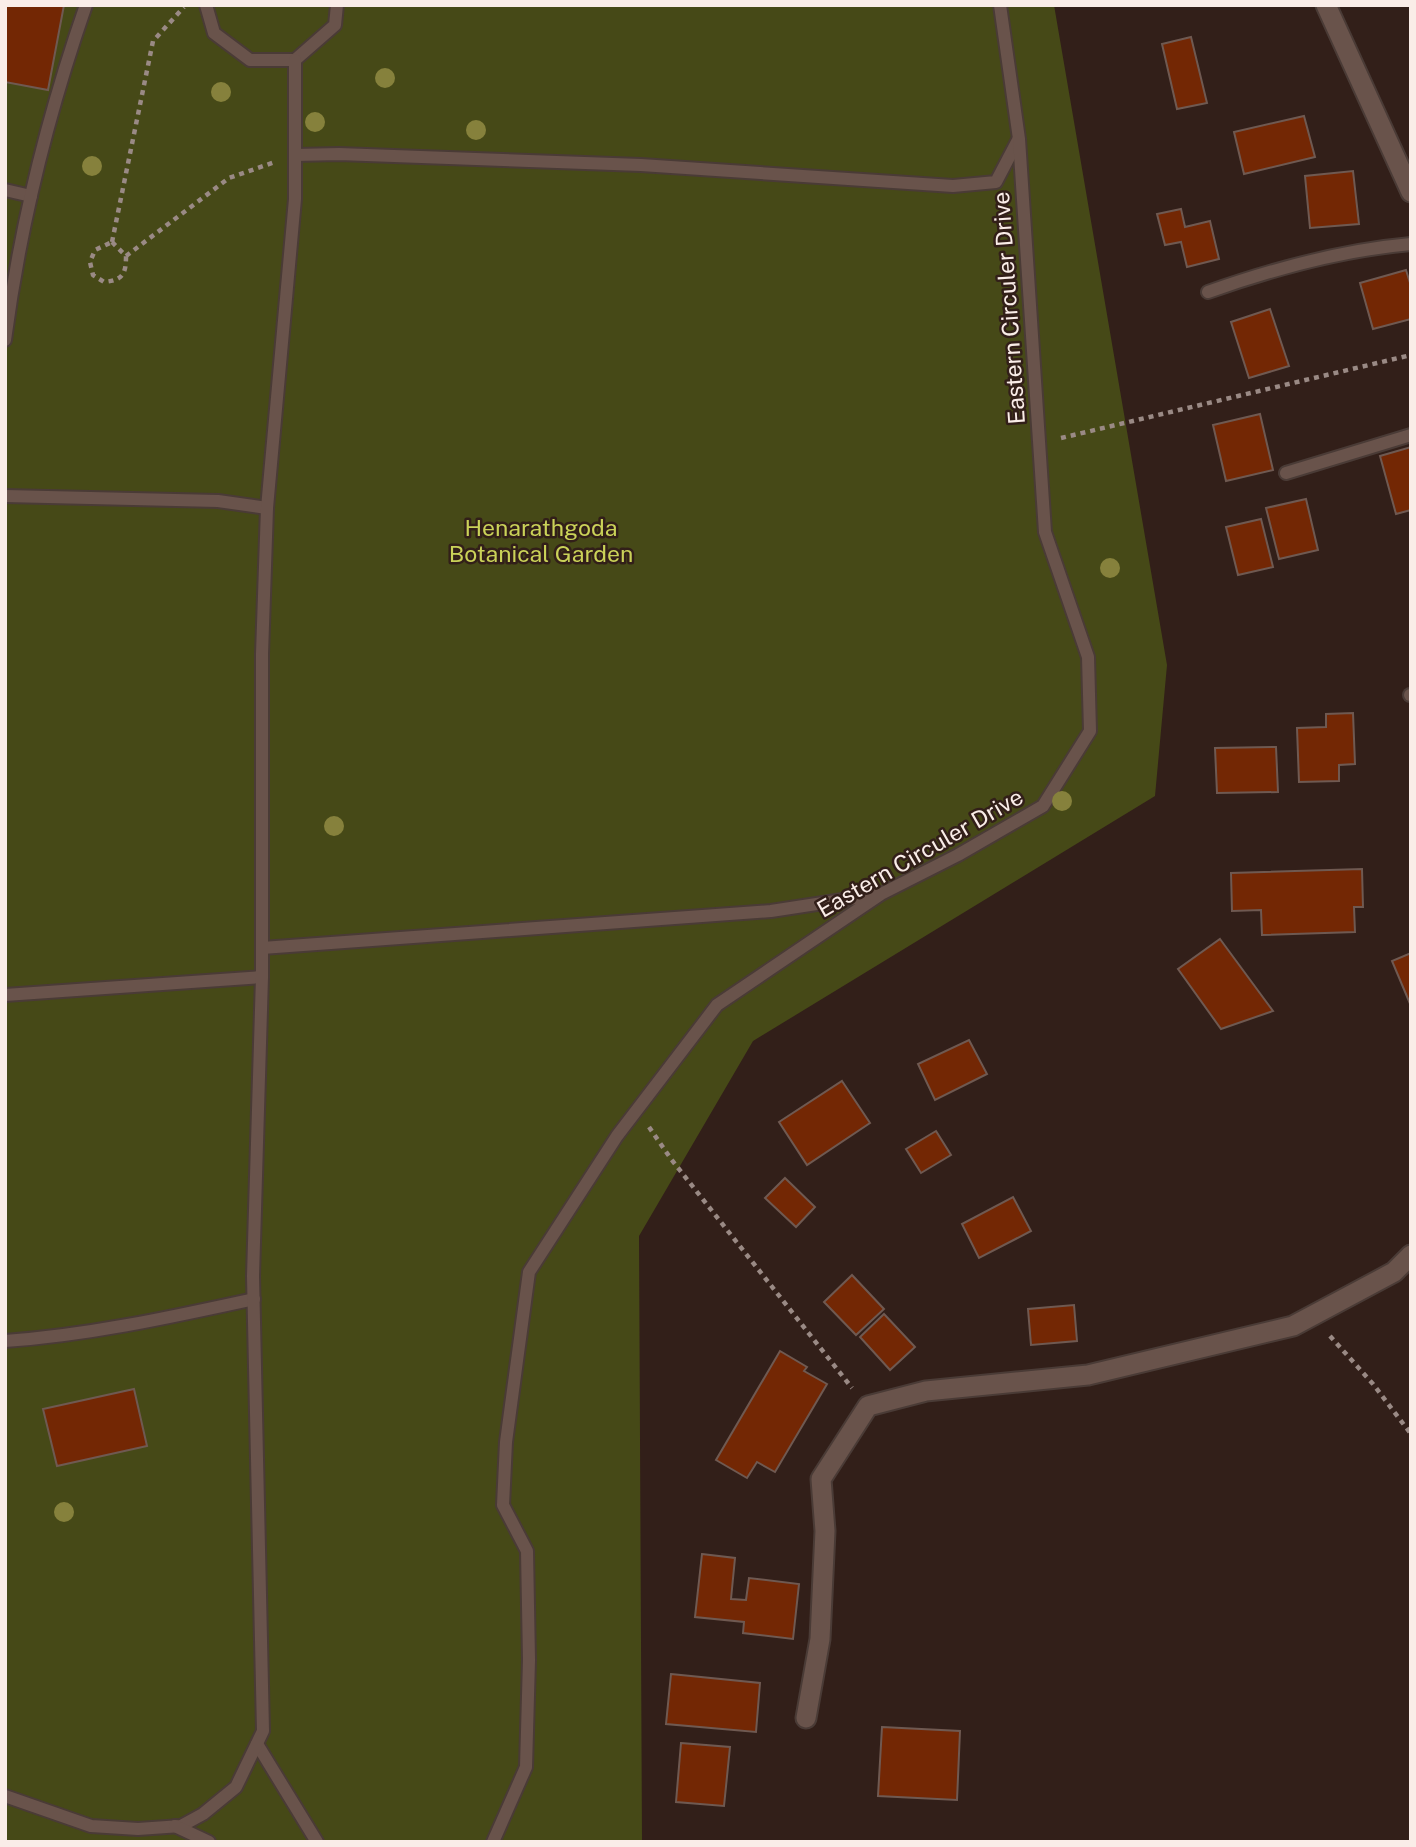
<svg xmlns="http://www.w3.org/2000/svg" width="1416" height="1847" font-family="'Public Sans',sans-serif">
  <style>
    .green { fill: #464917 }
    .building { fill: #732704; stroke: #6f5951; stroke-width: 2 }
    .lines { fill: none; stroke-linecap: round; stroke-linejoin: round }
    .service-casing { stroke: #4a3b36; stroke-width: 16 }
    .minor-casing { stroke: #4a3b36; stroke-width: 23 }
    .path { stroke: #9a8a85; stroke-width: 4.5; stroke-dasharray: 5 5; stroke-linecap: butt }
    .service { stroke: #69534b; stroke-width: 12 }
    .minor { stroke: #69534b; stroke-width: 19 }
    .tree { fill: #86813c }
    .labels { text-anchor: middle; stroke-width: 5; stroke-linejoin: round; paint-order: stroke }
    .street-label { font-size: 23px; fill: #faede8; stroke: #321f19 }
    .park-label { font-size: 23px; fill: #cad258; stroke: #321f19 }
  </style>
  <rect width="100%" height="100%" fill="#321f19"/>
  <path class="green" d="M5,5H1054L1167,665L1155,796L753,1041L639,1236L642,1842H5Z"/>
  <g class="building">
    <path d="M5,5H64L48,90L5,82Z"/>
    <path d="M1191,37L1207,103L1177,109L1162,44Z"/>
    <path d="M1304,116L1315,157L1244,174L1234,132Z"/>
    <path d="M1353,171L1359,224L1310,228L1305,176Z"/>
    <path d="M1181,209L1185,227L1210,221L1219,259L1187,267L1181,242L1165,245L1157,214Z"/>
    <path d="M1406,270L1411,286V319L1373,329L1360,283Z"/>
    <path d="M1270,309L1289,366L1249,378L1231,322Z"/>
    <path d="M1260,414L1273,470L1226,481L1213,425Z"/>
    <path d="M1411,447V510L1396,514L1380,456Z"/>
    <path d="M1306,499L1318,550L1279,559L1266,508Z"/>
    <path d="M1261,519L1273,567L1238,575L1226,527Z"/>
    <path d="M1353,713L1355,764L1339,765V781L1299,782L1297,728L1326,727V714Z"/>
    <path d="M1276,747L1278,792L1217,793L1215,748Z"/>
    <path d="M1362,869L1363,907H1354L1355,932L1262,935L1261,910L1232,911L1231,873Z"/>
    <path d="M1220,939L1273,1011L1221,1029L1178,969Z"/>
    <path d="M1411,953V1006L1392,961Z"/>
    <path d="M969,1040L987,1074L935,1100L918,1064Z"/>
    <path d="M842,1081L870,1123L807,1165L779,1122Z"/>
    <path d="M936,1131L951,1155L921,1173L906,1149Z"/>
    <path d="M785,1178L815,1207L796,1227L765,1198Z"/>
    <path d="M1013,1197L1031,1231L979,1258L962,1224Z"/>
    <path d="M852,1275L884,1309L856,1335L824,1302Z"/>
    <path d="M1074,1305L1077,1341L1031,1345L1028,1309Z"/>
    <path d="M884,1314L915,1347L890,1370L860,1337Z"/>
    <path d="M780,1351L807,1367L804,1371L827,1384L775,1472L757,1462L747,1478L716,1460Z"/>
    <path d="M134,1389L147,1446L57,1466L43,1409Z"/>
    <path d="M702,1554L735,1558L731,1599L746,1600L749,1578L799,1584L793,1639L743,1633L744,1622L695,1617Z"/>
    <path d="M671,1674L760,1683L756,1732L666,1724Z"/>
    <path d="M882,1727L960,1731L957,1800L878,1796Z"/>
    <path d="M681,1743L730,1747L724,1806L676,1802Z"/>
  </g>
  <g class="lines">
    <defs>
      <g id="service">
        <path d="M206,5L214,33L250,60H295L335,25L337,5"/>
        <path d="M295,155L339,154L641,165L953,186L996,182L1018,140"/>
        <path d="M5,190L31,196"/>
        <path d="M1208,292C1273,269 1342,250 1411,244"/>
        <path d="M5,340C20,226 48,114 86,5"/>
        <path d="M1286,473L1411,435"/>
        <path d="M5,496L218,501L267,508"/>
        <path d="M1410,695H1411"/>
        <path d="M262,948L771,911L875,895"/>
        <path d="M5,995L262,977"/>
        <path d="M5,1341C90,1335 171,1317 254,1299"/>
        <path d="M257,1744L317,1842"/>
        <path d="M5,1796L91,1826L138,1829L181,1826L203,1814L236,1787L263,1731L253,1276L262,977V654L267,508L295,199V60"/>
        <path d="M175,1826L209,1842"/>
        <path d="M493,1842L526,1767L529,1660L527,1551L503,1505L506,1442L529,1272L617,1136L717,1005L881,894L958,855L1043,806L1090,731L1088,657L1045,532L1019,139L1000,5"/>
      </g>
      <g id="minor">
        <path d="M1326,5L1411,192"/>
        <path d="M806,1718L820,1639L825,1531L821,1479L868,1406L926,1391L1088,1375L1293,1326L1394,1272L1411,1255"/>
      </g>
    </defs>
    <use href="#service" class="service-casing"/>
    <use href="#minor" class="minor-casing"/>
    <g class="path">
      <path d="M112,242L153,41L184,7"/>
      <path d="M112,242L126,256C126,274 123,280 104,282L93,275L90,262L95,250Z"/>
      <path d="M126,256L229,178L275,162"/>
      <path d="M1061,438L1411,355"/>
      <path d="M649,1127L671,1159L852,1388"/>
      <path d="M1330,1336L1373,1384L1411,1434"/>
    </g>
    <use href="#service" class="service"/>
    <use href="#minor" class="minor"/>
  </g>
  <g class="tree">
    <circle cx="385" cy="78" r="10"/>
    <circle cx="221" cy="92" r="10"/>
    <circle cx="315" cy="122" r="10"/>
    <circle cx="476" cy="130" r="10"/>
    <circle cx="92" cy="166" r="10"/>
    <circle cx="1110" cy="568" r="10"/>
    <circle cx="1062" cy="801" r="10"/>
    <circle cx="334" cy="826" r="10"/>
    <circle cx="64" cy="1512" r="10"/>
  </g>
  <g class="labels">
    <g class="street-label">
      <text transform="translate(1009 308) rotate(-94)" y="8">Eastern Circuler Drive</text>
      <text transform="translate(920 853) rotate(-30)" y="8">Eastern Circuler Drive</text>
    </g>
    <g class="park-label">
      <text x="541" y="536">Henarathgoda<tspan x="541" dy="26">Botanical Garden</tspan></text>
    </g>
  </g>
  <rect width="1416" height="1847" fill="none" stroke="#faede8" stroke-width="14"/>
</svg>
